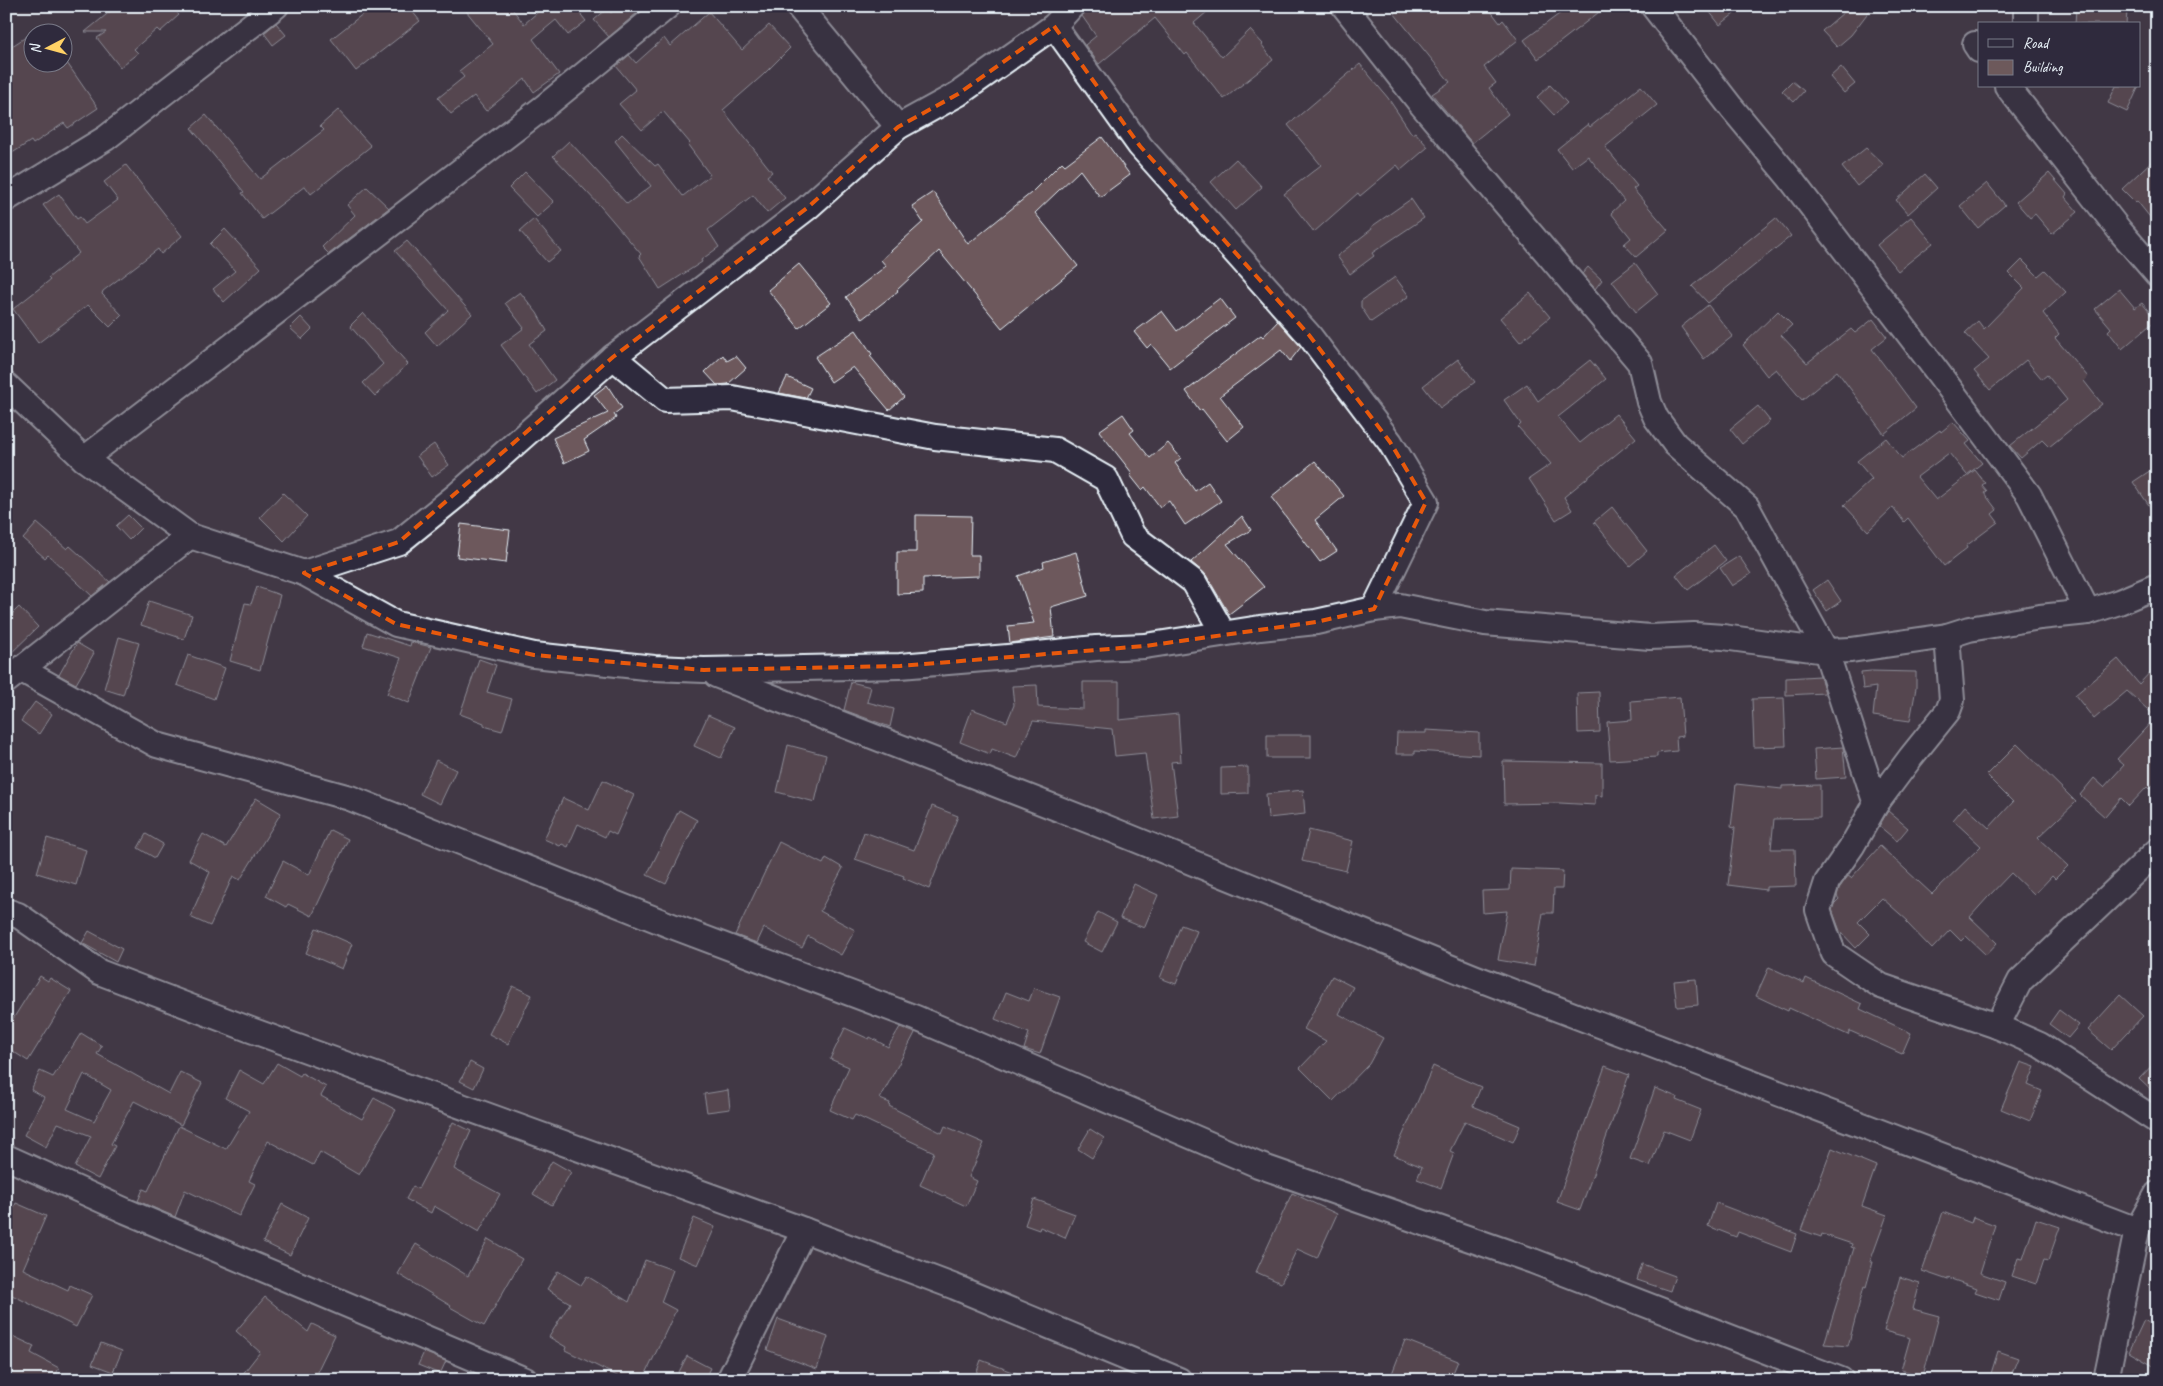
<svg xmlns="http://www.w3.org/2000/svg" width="2163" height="1386" font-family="Caveat,sans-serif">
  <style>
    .building { fill: #6d595b; stroke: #e8f1f8; fill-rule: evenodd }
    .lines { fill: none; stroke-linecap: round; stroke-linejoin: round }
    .minor-casing { stroke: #e8f1f8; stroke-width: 28 }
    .minor { stroke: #2f2a3d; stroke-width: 24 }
    .marked { fill: none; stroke: #e8590c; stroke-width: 4; stroke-dasharray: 10 6; stroke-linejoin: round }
  </style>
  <rect width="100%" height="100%" fill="#423846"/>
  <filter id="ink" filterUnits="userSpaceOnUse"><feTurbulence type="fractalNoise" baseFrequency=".02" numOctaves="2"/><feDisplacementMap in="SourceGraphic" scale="10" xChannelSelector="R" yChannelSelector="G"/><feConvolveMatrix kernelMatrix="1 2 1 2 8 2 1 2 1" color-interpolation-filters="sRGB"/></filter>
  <g filter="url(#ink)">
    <g class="building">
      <path d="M117,6H171L179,15L160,32L157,29L134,49L138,53L120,67L97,38L106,32H85Z"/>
      <path d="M373,6H408L420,21L356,71L331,39Z"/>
      <path d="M462,6H510L524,24L545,6H574L586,21L568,35L556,20L533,39L559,74L534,92L525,79L486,111L474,96L451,114L438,98L464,77L459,71L493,44Z"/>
      <path d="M616,6H645L609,37L594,20L608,8L611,13Z"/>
      <path d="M1091,6H1214L1194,23L1222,57L1250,30L1263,44L1262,45L1273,60L1224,99L1187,53L1185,55L1155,18L1099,64L1085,45L1096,36L1082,16Z"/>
      <path d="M1403,6H1487L1500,23L1503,20L1518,40L1484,67L1496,83L1489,88L1508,114L1472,143L1432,94L1450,82L1394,13Z"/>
      <path d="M1570,6H1607L1538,59L1524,40Z"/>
      <path d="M1705,6H1744L1720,25Z"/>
      <path d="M1851,6H1873L1851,35L1837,47L1822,31Z"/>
      <path d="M2076,8L2127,11L2126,24H2075Z"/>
      <path d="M709,12L742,50L769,25L790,48L763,75L723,110L772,172L767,176L785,198L767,213L753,195L708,230L719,247L701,260L702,262L660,289L639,256L641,254L601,207L553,156L569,141L627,204L651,186L615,141L622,134L655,166L658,164L683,196L710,175L688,145L690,143L663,111L642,130L619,104L636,90L616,66L629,55L636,63L664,38L670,46Z"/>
      <path d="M276,23L286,35L273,45L264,33Z"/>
      <path d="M32,33V62H62L65,60L98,108L68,128L64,123L33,144L31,141L6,157V50Z"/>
      <path d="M1360,64L1388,98L1412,134L1415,132L1428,147L1401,170L1397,165L1360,196L1358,193L1314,232L1284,194L1321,165L1288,125Z"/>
      <path d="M1841,67L1855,84L1844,93L1830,77Z"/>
      <path d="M1792,81L1804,91L1794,102L1782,91Z"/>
      <path d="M1550,85L1567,103L1554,115L1537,97Z"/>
      <path d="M1641,86L1657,105L1605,147L1637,186L1633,189L1668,230L1636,257L1624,244L1631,238L1611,213L1624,201L1588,156L1572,168L1557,149L1588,124L1590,127Z"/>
      <path d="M2116,86H2139L2127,112L2108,103Z"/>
      <path d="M338,110L371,146L311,194L305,186L262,219L242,193L244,192L191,128L206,115L260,179L324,130L320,126Z"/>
      <path d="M1102,137L1130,175L1100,197L1080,170L1035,213L1078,266L1002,328L939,251L897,290L898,291L862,319L846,297L886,266L881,260L923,222L912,206L933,192L968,244L1031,193L1062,162L1065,165Z"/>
      <path d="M1866,148L1884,165L1857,186L1842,167Z"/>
      <path d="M2157,156V226L2137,201L2136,203L2122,189Z"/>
      <path d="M1236,159L1262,187L1236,210L1211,182Z"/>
      <path d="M126,165L182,236L161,254L158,249L103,291L102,294L122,315L110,327L88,305L38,343L13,309L50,280L48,278L79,253L43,205L59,194L77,219L80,217L85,224L118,200L104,182Z"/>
      <path d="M525,172L554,202L537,217L509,188Z"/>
      <path d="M2049,173L2067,194L2065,197L2078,212L2052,234L2035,214L2030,218L2016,202Z"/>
      <path d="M1925,174L1937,188L1908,214L1896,200Z"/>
      <path d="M1987,183L2005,205L1978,228L1960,206Z"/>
      <path d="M367,187L389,208L329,254L322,247L355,215L347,205Z"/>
      <path d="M1411,199L1424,218L1372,253L1374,256L1350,274L1337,256L1372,229L1371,227Z"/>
      <path d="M1911,217L1933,243L1898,271L1877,245Z"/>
      <path d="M1776,218L1791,236L1708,303L1692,286Z"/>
      <path d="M534,219L561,251L547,262L520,231Z"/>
      <path d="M225,229L261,268L224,302L213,289L235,271L210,244Z"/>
      <path d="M407,241L472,314L437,346L425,332L448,310L395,251Z"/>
      <path d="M2022,260L2038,276L2045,270L2066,292L2043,313L2059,334L2055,338L2088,377L2084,381L2102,404L2049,447L2042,440L2021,458L2010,446L2067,400L2047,375L2042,379L2026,360L1990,390L1974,371L1989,359L1965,333L1978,321L1984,329L2024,288L2009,273Z"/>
      <path d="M1635,263L1658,294L1636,312L1612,281Z"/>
      <path d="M799,264L831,303L799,328L768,290Z"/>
      <path d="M1588,267L1602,280L1595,289L1582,274Z"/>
      <path d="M1395,277L1409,296L1371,322L1361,307V301Z"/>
      <path d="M2119,289L2135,308L2142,303L2156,320L2122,349L2108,331L2111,328L2095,309Z"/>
      <path d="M520,292L537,313L547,331L529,344L555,380L537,394L501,345L524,328L505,303Z"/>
      <path d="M1530,293L1550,317L1520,342L1500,318Z"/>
      <path d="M1220,298L1235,318L1170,368L1151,344L1147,348L1134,332L1162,311L1177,331Z"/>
      <path d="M1708,305L1733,336L1704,359L1681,327Z"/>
      <path d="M1778,311L1792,325L1781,335L1807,363L1851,329L1855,333L1873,319L1887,337L1872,349L1916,408L1884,434L1837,371L1802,400L1776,369L1767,376L1743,345Z"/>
      <path d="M363,313L408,364L375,396L363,383L383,364L350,326Z"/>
      <path d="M301,317L312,329L302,339L290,328Z"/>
      <path d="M1278,321L1301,347L1290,361L1281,350L1220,396L1244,427L1227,441L1202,409L1200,411L1186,391L1261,335L1263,337Z"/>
      <path d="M856,330L872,354L870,356L904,397L889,410L853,367L831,382L815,357Z"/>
      <path d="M723,355L727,361L736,356L746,368L728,384L717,385L705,372Z"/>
      <path d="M1458,359L1475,382L1440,408L1423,386Z"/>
      <path d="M1590,360L1606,379L1558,417L1580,443L1616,414L1636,438L1564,497L1572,510L1556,520L1529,479L1551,464L1518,427L1521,424L1504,400L1527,384L1538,401Z"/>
      <path d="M787,377L811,388L806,398L779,393Z"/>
      <path d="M607,385L622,408L614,414L616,418L584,440L589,451L564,463L553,438L608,413L594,395Z"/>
      <path d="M1758,406L1770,421L1742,444L1730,429Z"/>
      <path d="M1123,414L1134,430L1130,433L1150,458L1168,443L1181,458L1175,463L1195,491L1208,482L1221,501L1185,525L1169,501L1160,507L1145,487L1142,490L1130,475L1132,473L1099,431Z"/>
      <path d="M1953,422L1970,441L1966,444L1982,463L1967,475L1949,453L1917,477L1936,500L1975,470L1985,483L1982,485L1987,491L1984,493L1997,510L1992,514L1998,522L1966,546L1967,548L1944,566L1908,518L1904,522L1893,507L1868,531L1844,505L1872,479L1857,461L1886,438L1902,458L1940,430L1941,432Z"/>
      <path d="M434,444L449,465L432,477L417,456Z"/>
      <path d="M1315,461L1344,496L1315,520L1337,551L1320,562L1271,497Z"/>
      <path d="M2151,470L2157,478V517L2133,482Z"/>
      <path d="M283,493L307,516L284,541L260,517Z"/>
      <path d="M1612,507L1647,551L1630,566L1594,522Z"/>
      <path d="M128,515L141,528L129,540L116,526Z"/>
      <path d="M916,515L971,516L970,555H979V576L923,578V593L897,594V552H916Z"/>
      <path d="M1242,516L1251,530L1227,544L1264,587L1229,614L1206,575L1191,562Z"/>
      <path d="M37,523L67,549L70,546L110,582L92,596L48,555L45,558L23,539Z"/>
      <path d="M461,524L510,530L506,563L457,557Z"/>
      <path d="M1714,545L1726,561L1688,590L1676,575Z"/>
      <path d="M1076,552L1088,596L1051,607L1054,637L1010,643L1008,626L1034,623L1018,576L1044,567L1043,562Z"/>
      <path d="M1739,556L1751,574L1732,586L1720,568Z"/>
      <path d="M1827,580L1841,601L1827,611L1813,590Z"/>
      <path d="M257,587L280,595L260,670L230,661L245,603L251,604Z"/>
      <path d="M149,601L192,615L184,639L141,625Z"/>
      <path d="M19,607L38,627L6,658V620Z"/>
      <path d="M367,632L410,646L411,642L431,647L409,703L387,694L401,658L363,646Z"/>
      <path d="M119,637L139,643L123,695L104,689Z"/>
      <path d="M77,643L94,653L76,684L59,675Z"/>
      <path d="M188,655L225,668L214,699L177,685Z"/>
      <path d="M479,659L496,665L487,692L512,699L502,731L484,726V723L460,714Z"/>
      <path d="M2118,659L2139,684L2157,665V781L2149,789L2147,787L2129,806L2121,798L2105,817L2080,795L2094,778L2104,787L2124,765L2117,759L2156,717L2127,691L2094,719L2075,695Z"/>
      <path d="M1871,671L1916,672V688L1910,721L1873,716L1876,687L1863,689L1861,672Z"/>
      <path d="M1820,676L1825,693L1786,695V678Z"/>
      <path d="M851,682L871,687L867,702L894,709L890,727L844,710Z"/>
      <path d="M1083,682H1119V720L1178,714L1181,761L1171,762L1178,816L1154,819L1145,753L1115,756L1112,729L1033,721L1016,758L992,749L990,754L960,742L972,709L1007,722L1014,705L1012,686L1037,685L1038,707L1083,709Z"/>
      <path d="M1599,692L1600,732L1578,733L1577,693Z"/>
      <path d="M1680,697L1683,736L1676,737L1677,751L1657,753V757L1610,760L1607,722L1632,720L1631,701Z"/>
      <path d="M1784,698L1786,746L1754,747L1752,699Z"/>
      <path d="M35,702L52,714L39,734L21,721Z"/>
      <path d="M708,715L735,727L721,758L694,746Z"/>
      <path d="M1426,730L1479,733V755L1415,751V754H1396L1397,733H1426Z"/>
      <rect x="1267" y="735" width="44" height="23"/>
      <path d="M2017,744L2076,802L2038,838L2068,866L2055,879L2052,876L2034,895L2011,873L1988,897L1970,917L1997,943L1986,955L1966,936L1961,941L1950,930L1932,949L1906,922L1908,921L1882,898L1858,922L1870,934L1856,948L1840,931L1832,910L1834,904L1839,899L1837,896L1839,888L1848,876L1851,878L1880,846L1932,894L1981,846L1953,820L1965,806L1989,828L2013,802L1986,775Z"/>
      <path d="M788,745L826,755L815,802L777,792Z"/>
      <path d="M1843,747L1846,777L1816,779L1814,749Z"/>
      <path d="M436,760L456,770L440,804L420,794Z"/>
      <path d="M1503,761L1602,763V796L1595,795V805L1560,803L1504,804Z"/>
      <path d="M1248,767V793L1221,794V768Z"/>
      <path d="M603,780L634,795L616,835L608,831L605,837L578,824L568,847L562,844L560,846L544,839L563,798L589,810Z"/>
      <path d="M1736,784L1782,789V786L1820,785V818L1774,819L1771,849H1795L1796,886L1766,887V890L1728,885L1735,828L1731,827Z"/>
      <path d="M1303,790L1305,814L1268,818L1266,794Z"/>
      <path d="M256,798L281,813L240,880L233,876L210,926L190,917L210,872L189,860L203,834L226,847Z"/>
      <path d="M932,806L958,816L929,889L903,878L904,876L855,859L864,832L914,850Z"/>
      <path d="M679,810L697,820L666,884L647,875Z"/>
      <path d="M1888,811L1908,828L1897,841L1879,826Z"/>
      <path d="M330,830L348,839L312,916L288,904L286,907L266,896L283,861L309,875Z"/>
      <path d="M1309,830L1353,841L1346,871L1302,861Z"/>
      <path d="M146,834L163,844L155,858L138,848Z"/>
      <path d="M47,838L86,850L76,885L37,873Z"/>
      <path d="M779,842L823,864L826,858L843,868L820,911L855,930L841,955L808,936L802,948L764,928L757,943L735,935Z"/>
      <path d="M1511,869L1563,871L1562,889H1554L1553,913H1543L1534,966L1498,960L1507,911L1483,913L1482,891L1510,890Z"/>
      <path d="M1134,884L1158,895L1144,928L1120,918Z"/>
      <path d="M1098,912L1117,922L1102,952L1083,942Z"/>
      <path d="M1181,925L1197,931L1176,984L1160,978Z"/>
      <path d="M316,928L352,944L342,969L306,953Z"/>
      <path d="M89,931L122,949L116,962L82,943Z"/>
      <path d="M1769,967L1804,983L1806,978L1862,1004L1860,1009L1911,1033L1902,1054L1850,1031L1848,1035L1789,1008L1788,1011L1756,996Z"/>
      <path d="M40,976L48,981L50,978L71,991L28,1061L6,1047V1030Z"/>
      <path d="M1332,976L1353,987L1339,1014L1383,1038L1369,1064L1333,1101L1300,1068L1326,1041L1304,1029Z"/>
      <path d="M1696,979L1698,1005L1677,1007L1674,981Z"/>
      <path d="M513,986L532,995L508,1044L489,1034Z"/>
      <path d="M1034,988L1060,997L1040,1054L1024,1049L1029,1033L995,1019L1006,992L1029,1001Z"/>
      <path d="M2120,995L2143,1016L2111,1050L2088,1030Z"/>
      <path d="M2059,1010L2079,1025L2068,1038L2049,1024Z"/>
      <path d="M900,1027L915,1033L880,1099L890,1103L889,1106L942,1133L945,1126L984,1143L969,1177L977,1181L966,1206L920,1185L934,1152L855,1115L852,1120L830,1110L849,1067L830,1059L845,1028L869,1039L870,1037L888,1047Z"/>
      <path d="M81,1033L102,1046L97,1054L169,1094L180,1072L202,1083L181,1125L134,1101L111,1144L115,1146L98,1179L75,1167L91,1136L58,1123L46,1147L24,1135L44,1097L31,1090L40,1071L53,1077ZM84,1074L111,1090L94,1121L67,1109Z"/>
      <path d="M2157,1060V1096L2139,1079Z"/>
      <path d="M470,1062L483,1069L474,1088L460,1081Z"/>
      <path d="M2021,1062L2035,1067L2028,1085L2042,1091L2030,1121L2001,1109Z"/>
      <path d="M277,1063L300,1076L302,1073L326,1087L321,1096L362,1119L374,1098L396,1110L359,1175L320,1152L313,1165L268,1141L249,1181L255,1184L239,1216L185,1190L175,1217L138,1201L143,1189L148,1191L179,1126L226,1149L249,1111L225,1098L239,1070L264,1084Z"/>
      <path d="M1433,1066L1481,1087L1473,1106L1520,1126L1513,1142L1465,1121L1450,1151L1454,1153L1441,1188L1417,1179L1422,1167L1394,1155Z"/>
      <path d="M1605,1066L1629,1075L1580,1210L1557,1202Z"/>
      <path d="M1655,1088L1677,1097L1676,1100L1701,1110L1690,1140L1664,1130L1650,1166L1630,1159Z"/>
      <path d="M728,1090L730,1109L707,1112L704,1094Z"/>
      <path d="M453,1122L471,1131L454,1169L500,1194L479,1232L434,1206L431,1213L406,1199L413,1186L418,1189Z"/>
      <path d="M1090,1129L1104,1138L1092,1158L1078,1149Z"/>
      <path d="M1832,1148L1876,1166L1862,1206L1887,1215L1870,1262H1873L1866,1287L1864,1286L1848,1346L1824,1344L1854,1248L1851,1247L1852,1244L1822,1234L1821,1237L1801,1230Z"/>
      <path d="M552,1161L571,1172L552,1205L533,1194Z"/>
      <path d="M1292,1193L1337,1214L1317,1258L1297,1249L1281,1283L1256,1272Z"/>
      <path d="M1034,1199L1075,1214L1065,1238L1040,1227L1039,1230L1025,1225Z"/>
      <path d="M16,1203L46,1216L23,1269L68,1290L70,1285L92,1295L76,1327L6,1292V1226Z"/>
      <path d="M1716,1203L1797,1234L1791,1252L1738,1232L1736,1237L1708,1226Z"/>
      <path d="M282,1204L308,1218L290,1255L263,1242Z"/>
      <path d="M1943,1212L1971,1223L1973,1217L1995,1225L1980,1273L2005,1282L1999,1300L1975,1292L1977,1288L1948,1278V1280L1922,1271Z"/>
      <path d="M694,1218L715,1227L698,1265L678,1257Z"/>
      <path d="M2036,1219L2060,1227L2048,1261L2044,1260L2036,1284L2012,1276L2018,1258L2023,1259Z"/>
      <path d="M488,1239L522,1259L484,1326L450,1307L451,1306L398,1274L416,1244L468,1276Z"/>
      <path d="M645,1260L673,1270L661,1302L676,1310L643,1380H625L565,1350L566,1347L549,1337L570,1303L547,1289L558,1271L581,1285L587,1276L629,1302Z"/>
      <path d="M1642,1264L1675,1276L1670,1291L1637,1280Z"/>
      <path d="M1900,1277L1920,1283L1913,1309L1939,1316L1923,1376L1901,1370L1910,1338L1884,1331Z"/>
      <path d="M265,1297L308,1332L312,1324L335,1335L313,1380H238L260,1352L236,1331Z"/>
      <path d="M778,1319L828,1337L817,1369L767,1350Z"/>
      <path d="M2144,1320L2157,1328V1368L2129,1352Z"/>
      <path d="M6,1333L34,1346L31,1353L59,1368L53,1380H6Z"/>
      <path d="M1405,1340L1458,1361L1450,1380H1400L1391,1376Z"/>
      <path d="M101,1343L122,1351L113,1372L92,1364Z"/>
      <path d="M1998,1351L2018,1358L2009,1380H1989Z"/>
      <path d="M424,1352L446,1361L440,1374L418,1365Z"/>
      <path d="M687,1356L710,1368L704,1380H675Z"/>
      <path d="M981,1360L1029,1378L1028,1380H974Z"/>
    </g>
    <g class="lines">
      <defs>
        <g id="minor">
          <path d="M798,6L898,127"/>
          <path d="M1344,6L1421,104L1640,363L1649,402L1656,418L1675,444L1747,507L1826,651L1876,804"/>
          <path d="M1653,6L1731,107L1789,177L1924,354L2029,495L2088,612"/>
          <path d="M2026,24V6"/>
          <path d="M1054,26L1140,146L1309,335L1390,442L1426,502L1374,609"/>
          <path d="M1975,44L1979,50"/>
          <path d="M2007,86L2120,231L2157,274"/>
          <path d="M6,199L106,138L276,6"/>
          <path d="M613,357L665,400L732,398L935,437L1055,450L1106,479L1133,536L1194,582L1223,633"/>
          <path d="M6,385L84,459L190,536L304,573L396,624L534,655L654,668L704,670L900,666L1008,657L1096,648L1145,646L1260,628L1316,622L1374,609L1400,606L1485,623L1650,637L1694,635L1723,637L1826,651L1851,650L1947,636L1969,629L2040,617L2088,612L2119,602L2157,586"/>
          <path d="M84,459L544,107L668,6"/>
          <path d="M304,573L399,542L457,495L613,357L807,208L898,127L958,94L1054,26L1072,6"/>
          <path d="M1947,636L1952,700L1948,711L1911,757L1876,804L1852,846L1827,882L1818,910L1829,942L1834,954L1881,986L1997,1026L2040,1045L2157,1121"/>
          <path d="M22,670L157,745L350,798L672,926L916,1018L1258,1165L1533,1261L1841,1380"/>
          <path d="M716,675L1105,827L1474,977L2137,1230"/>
          <path d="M6,681L190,536"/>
          <path d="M6,911L18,915L99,972L251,1030L793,1226L955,1287L1179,1380"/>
          <path d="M1997,1026L2020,981L2157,851"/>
          <path d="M6,1157L126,1211L525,1380"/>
          <path d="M729,1380L804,1230"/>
          <path d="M2106,1380L2137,1230L2157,1194"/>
        </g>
      </defs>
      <use href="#minor" class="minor-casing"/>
      <use href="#minor" class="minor"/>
    </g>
  </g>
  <path d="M0 0H2163V1386H0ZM1054,26L1140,146L1309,335L1390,442L1426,502L1374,609L1316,622L1145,646L900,666L704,670L534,655L396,624L304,573L399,542L613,357L807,208L898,127L958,94Z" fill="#423846" fill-opacity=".55" fill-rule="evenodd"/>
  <path class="marked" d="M1054,26L1140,146L1309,335L1390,442L1426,502L1374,609L1316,622L1145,646L900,666L704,670L534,655L396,624L304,573L399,542L613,357L807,208L898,127L958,94Z"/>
  <rect width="2163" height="1386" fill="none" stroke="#2f2a3d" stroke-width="25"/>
  <rect x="12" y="12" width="2138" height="1361" fill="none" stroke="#e8f1f8" stroke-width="2" filter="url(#ink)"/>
  <rect x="1978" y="22" width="162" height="65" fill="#2f2a3d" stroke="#797a88"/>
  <rect x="1988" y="39" width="25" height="8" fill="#2f2a3d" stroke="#797a88"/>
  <text x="2023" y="48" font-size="15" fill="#e8f1f8">Road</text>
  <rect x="1988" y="60" width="25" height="15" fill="#6d595b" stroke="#797a88"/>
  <text x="2023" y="72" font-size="15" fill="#e8f1f8">Building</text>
  <g transform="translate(48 48) rotate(264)"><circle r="24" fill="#2f2a3d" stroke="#797a88"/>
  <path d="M0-4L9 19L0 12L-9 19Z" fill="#ffd166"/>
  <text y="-8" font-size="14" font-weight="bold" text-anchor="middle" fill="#e8f1f8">N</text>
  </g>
</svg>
